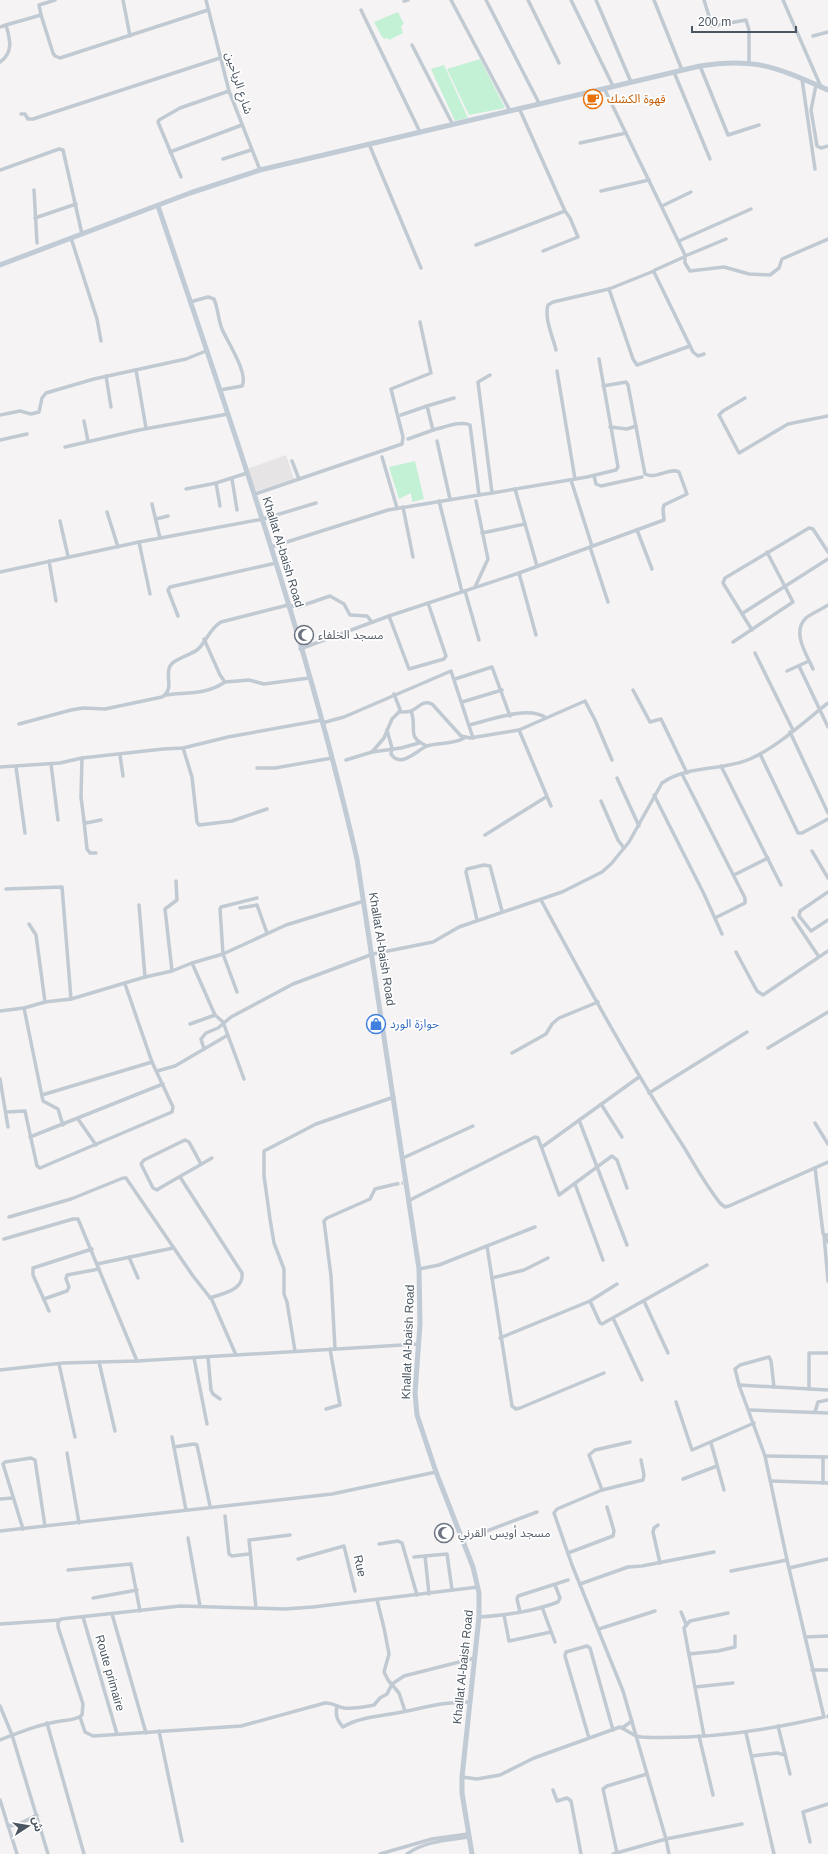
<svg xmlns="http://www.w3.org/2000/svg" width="828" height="1854" font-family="Arial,'Noto Sans Arabic',sans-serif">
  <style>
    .education { fill: #e6e4e5 }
    .green { fill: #c3f1d5 }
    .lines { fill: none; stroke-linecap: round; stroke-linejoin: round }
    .street-tunnel { stroke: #caccce; stroke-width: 3.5; stroke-dasharray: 3.5 2; stroke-linecap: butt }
    .street { stroke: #c1cad2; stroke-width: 3.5 }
    .secondary { stroke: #c1cbd6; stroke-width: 5 }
    .labels { text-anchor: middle; stroke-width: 3.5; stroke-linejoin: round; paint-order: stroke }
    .street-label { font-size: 12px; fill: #4a5661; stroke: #fff }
    .food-label { font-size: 12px; fill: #c56008; stroke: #fff; text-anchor: start }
    .worship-label { font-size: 12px; fill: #5b616d; stroke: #fff; text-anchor: start }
    .shop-label { font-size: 12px; fill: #366cbe; stroke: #fff; text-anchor: start }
  </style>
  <rect width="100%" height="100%" fill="#f5f3f3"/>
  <path class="education" d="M286,455L294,479L256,491L247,469Z"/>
  <g class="green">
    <path d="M398,12L404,24L401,26L403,33L389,40L388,38L385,39L382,37L374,22Z"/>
    <path d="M480,59L505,108L469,115L447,69Z"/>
    <path d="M444,65L468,118L455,121L431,69Z"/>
    <path d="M415,461L424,499L412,502L411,493L399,499L389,467Z"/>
  </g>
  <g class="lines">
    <path class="street-tunnel" d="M396,1184L403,1183"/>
    <g class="street">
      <path d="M123,0L130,36"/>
      <path d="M206,0L229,91L260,170"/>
      <path d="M451,0L510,111"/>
      <path d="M486,0L539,103"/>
      <path d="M528,0L559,63"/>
      <path d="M571,0L613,86"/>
      <path d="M596,0L631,82"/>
      <path d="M654,0L682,70"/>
      <path d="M704,0L712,26L746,20L749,30V62"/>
      <path d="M783,0L821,87"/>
      <path d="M404,1L408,0"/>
      <path d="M361,10L420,132"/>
      <path d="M41,15L39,5L55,0"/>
      <path d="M0,27L6,25"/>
      <path d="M813,36L828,32"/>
      <path d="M412,45L453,125"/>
      <path d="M0,62C14,52 10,39 6,25L41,15L53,53L55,56L60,58L208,10"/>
      <path d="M700,66L728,135L759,125"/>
      <path d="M674,72L710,159"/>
      <path d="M802,79L815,169"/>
      <path d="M816,85L811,110L817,146L821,148L828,146"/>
      <path d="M604,88L685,255L684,257L655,270L654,272L693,352L698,356L704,354"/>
      <path d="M21,114H25L28,119H33L220,58"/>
      <path d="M580,143L626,133"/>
      <path d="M369,144L421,268"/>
      <path d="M170,152L242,125"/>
      <path d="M223,159L251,150"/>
      <path d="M0,170L59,149L63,150L82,234"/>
      <path d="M181,177L158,122L159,120L180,108L229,91"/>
      <path d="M34,190L37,243"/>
      <path d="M601,191L649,180"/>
      <path d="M662,206L691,192"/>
      <path d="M35,218L76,204"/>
      <path d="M71,238L97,319L101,341"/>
      <path d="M726,239L685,256V263L690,271L724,267L749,274L770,275L779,268L782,259L828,239"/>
      <path d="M679,241L751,209"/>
      <path d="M476,245L565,211L519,108"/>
      <path d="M543,251L578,237L570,218L565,211"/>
      <path d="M609,289L633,359L637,365L690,346"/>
      <path d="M190,302L208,297L214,299C218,308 218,319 222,329C227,341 249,374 242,386L220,390"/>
      <path d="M556,350C553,337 544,318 548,305L553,302L609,289L654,271"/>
      <path d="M136,370L146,428"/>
      <path d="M557,371L575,479"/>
      <path d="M490,375L478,382L492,493L587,477L616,470L618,467L599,359"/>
      <path d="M106,376L111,407"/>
      <path d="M745,398L723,411L719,415L739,453L788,424L828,416"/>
      <path d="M0,415L20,411L31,414L39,412L42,398L46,393L94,379L186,359L206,351"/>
      <path d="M401,415L427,406"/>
      <path d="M84,421L88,441"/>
      <path d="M610,427L627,429L636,426"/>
      <path d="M408,439L433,430"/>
      <path d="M0,440L27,434"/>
      <path d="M437,441L450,499"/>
      <path d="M65,447L139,430L228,414"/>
      <path d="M382,457L397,508"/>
      <path d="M292,461L299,479"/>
      <path d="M594,476L596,484L601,486L642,477"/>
      <path d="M232,479L237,510"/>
      <path d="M571,480L592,546"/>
      <path d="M216,483L220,506"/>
      <path d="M186,489L216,483L247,473"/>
      <path d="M515,489L537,566"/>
      <path d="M255,494L402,444L403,437L391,389L431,373L420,322"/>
      <path d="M479,495L492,493"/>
      <path d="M439,501L462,592"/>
      <path d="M152,504L160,538"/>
      <path d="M403,507L413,557"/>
      <path d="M107,512L118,547"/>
      <path d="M156,519L168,516"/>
      <path d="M60,521L68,556"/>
      <path d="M637,530L652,569"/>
      <path d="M482,533L525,524"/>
      <path d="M139,542L150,594"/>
      <path d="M271,547L388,510L479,495L470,425C461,420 443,428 433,430L427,406L454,398"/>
      <path d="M590,547L608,602"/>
      <path d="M49,561L56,601"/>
      <path d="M0,572L139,542L263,519L316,503"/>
      <path d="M519,573L536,635"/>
      <path d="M475,587L488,559L476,501"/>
      <path d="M465,591L479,640"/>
      <path d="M743,613L828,559"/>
      <path d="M178,616L168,590L170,587L276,563"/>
      <path d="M389,616L409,669L444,659L446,656L428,603"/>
      <path d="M752,630L723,583L725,578L809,528L813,529L828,552"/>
      <path d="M204,639L220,675L225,682L249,680L264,684L309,678"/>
      <path d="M733,642L793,602L767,552"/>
      <path d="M300,649L389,616L519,573L664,520L663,509L664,505L687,494L679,472C669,467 656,480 645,474L628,385L626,382L603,386"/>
      <path d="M755,653L793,730"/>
      <path d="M799,666L828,727"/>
      <path d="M813,669C807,655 791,632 806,618C812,613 821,610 828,605"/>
      <path d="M787,671L809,661"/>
      <path d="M455,679L492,667L510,716"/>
      <path d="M633,690L650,722L661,719L687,773"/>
      <path d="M394,694L401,712C404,712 409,712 411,711C420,707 422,700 432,704L461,736L470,738L519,730L585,701L595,720L612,760"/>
      <path d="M165,695C187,692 206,695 225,682"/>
      <path d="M462,702L502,690"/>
      <path d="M400,711L392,719L384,738L372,752L401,748L419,743"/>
      <path d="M411,711C418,728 405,737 427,746"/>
      <path d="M322,723L344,717L451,671L473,738"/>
      <path d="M19,724L71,710L83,708L105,709L162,697C174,689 166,679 169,669C171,659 189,656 197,650C206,643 209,629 221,622L288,605L298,607L330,596L344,604L350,615L367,616L372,622"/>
      <path d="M469,725C490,720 529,705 546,718"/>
      <path d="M387,730L392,748L391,754C401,769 417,750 427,746C439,742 453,745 464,738"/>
      <path d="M519,730L551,806"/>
      <path d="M790,732L828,813"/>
      <path d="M183,748L192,777L197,822L199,825L232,821L267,809"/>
      <path d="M760,754L798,833H802L828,819"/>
      <path d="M120,755L123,776"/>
      <path d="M82,758L81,797L84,821L86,823L101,820"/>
      <path d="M346,760L372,752"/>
      <path d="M51,764L58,820"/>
      <path d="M721,766L781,885"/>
      <path d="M0,767L60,763L82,758L163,749L183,748L228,737L322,720"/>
      <path d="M16,767L25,833"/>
      <path d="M257,768H275L332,758"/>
      <path d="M682,774L745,898V903L715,918"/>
      <path d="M617,778L639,826"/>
      <path d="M654,795L704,894L722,934"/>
      <path d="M601,801L618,840L624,848"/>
      <path d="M84,821L87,849L90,853H96"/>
      <path d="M485,835L546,797"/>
      <path d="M812,851L828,878"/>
      <path d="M734,875L768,858"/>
      <path d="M6,889L62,887L71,999"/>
      <path d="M828,892L800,911L799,916L811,931L828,920"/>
      <path d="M541,900C585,981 629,1063 680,1141C693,1161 705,1185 721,1204L725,1207L729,1206L828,1162"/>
      <path d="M139,905L145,977"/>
      <path d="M240,908L257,905L267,933"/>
      <path d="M793,918L819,957"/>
      <path d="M477,920L466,872L467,869L484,865L490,866L502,911"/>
      <path d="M29,924L36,935L45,1002"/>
      <path d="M736,952L757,991L763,995L828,951"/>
      <path d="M192,963L215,1015L223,1022L244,1079"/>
      <path d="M172,971L165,909L177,900L176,881"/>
      <path d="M237,992L223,954L220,909L221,907L257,898"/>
      <path d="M24,1008L43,1101L58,1109L63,1125"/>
      <path d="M0,1011L24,1008L45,1002L71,999L145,977L172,971L192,963L223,954L286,925L364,901"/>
      <path d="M190,1024L215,1015"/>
      <path d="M768,1048L828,1012"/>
      <path d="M204,1049L201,1039L206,1033L218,1028L231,1017L293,984L373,954L433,942L459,927L562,892L602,872L611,864L629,842L662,783C687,765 723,771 750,759C776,748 805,721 828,703"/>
      <path d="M512,1053L546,1034L552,1024L559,1018L598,1002"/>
      <path d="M157,1071L175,1066L228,1035"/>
      <path d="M0,1079L8,1127"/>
      <path d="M649,1093L747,1032"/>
      <path d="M42,1095L152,1062"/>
      <path d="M601,1104L622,1137"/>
      <path d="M6,1112L25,1111L37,1166L40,1168L172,1112L173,1107L152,1062L125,984"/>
      <path d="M78,1119L96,1145"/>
      <path d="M579,1120L627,1245"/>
      <path d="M815,1123L828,1144"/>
      <path d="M30,1137L163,1084"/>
      <path d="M542,1147L639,1077"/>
      <path d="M403,1158L473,1126"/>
      <path d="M201,1164L189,1142L185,1140L144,1160L141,1164L153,1188L157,1190L160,1188C177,1178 195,1168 212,1158"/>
      <path d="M815,1168L823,1233L824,1235H828"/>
      <path d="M180,1177L242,1273C244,1290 224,1293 210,1298"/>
      <path d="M575,1184L603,1260"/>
      <path d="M410,1200L535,1137L538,1138L559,1195L612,1156L617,1160L627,1188"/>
      <path d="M9,1217L71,1199L123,1178H126L193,1276L212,1300L236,1355"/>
      <path d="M4,1239L73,1219H78L137,1361"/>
      <path d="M828,1242L824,1235L828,1281"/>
      <path d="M487,1246L512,1406L516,1409L520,1408L604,1373"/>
      <path d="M129,1257L138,1278"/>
      <path d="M97,1264L173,1248"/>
      <path d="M419,1269L439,1265L535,1227"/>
      <path d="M492,1278L524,1270L548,1258"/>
      <path d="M44,1299L67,1291L69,1287L66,1279L67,1275L99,1269"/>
      <path d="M590,1301L600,1323L602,1324L707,1265"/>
      <path d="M644,1301L668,1353"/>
      <path d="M49,1311L33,1275V1268L92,1249"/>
      <path d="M613,1318L642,1380"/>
      <path d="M500,1338L590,1301L617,1284"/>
      <path d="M335,1349L331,1276L324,1221L327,1218L370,1199L375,1189L396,1184"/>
      <path d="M295,1351L287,1302L284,1294V1269L274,1243L270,1219L264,1176V1151L316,1124L394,1097"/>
      <path d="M208,1357L211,1390L213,1394L220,1399"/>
      <path d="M194,1358L207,1424"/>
      <path d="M99,1362L115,1431"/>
      <path d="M59,1364L75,1437"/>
      <path d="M0,1370L63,1363L137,1361L419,1344"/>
      <path d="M739,1385L828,1390"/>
      <path d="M809,1389V1353H828"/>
      <path d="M676,1402L692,1450L754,1423"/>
      <path d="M326,1409L340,1405L330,1349"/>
      <path d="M749,1410L828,1413"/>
      <path d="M815,1412L818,1402L828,1400"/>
      <path d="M172,1437L186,1510"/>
      <path d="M711,1443L724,1490"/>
      <path d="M174,1447L194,1444L197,1445L210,1506"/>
      <path d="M67,1453L79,1523"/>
      <path d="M765,1456L828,1457"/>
      <path d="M683,1479L717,1466"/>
      <path d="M771,1481L828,1483"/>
      <path d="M823,1483V1457"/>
      <path d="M602,1490L589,1455L595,1450L630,1442"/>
      <path d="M0,1499L13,1498"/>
      <path d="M225,1516L229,1554L232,1556L249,1554"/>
      <path d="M658,1525L654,1528L653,1532L660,1563"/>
      <path d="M23,1529L3,1464L5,1462L31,1458L35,1460L45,1526"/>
      <path d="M0,1531L332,1494L436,1472"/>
      <path d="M188,1538L200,1606"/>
      <path d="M463,1540L537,1512"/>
      <path d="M379,1544L398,1541L402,1543L417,1595"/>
      <path d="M568,1553L613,1536L614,1531L607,1507"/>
      <path d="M425,1556L429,1594"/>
      <path d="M414,1557L447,1554L452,1590"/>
      <path d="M298,1559L344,1546L355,1591"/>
      <path d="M789,1568L828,1559"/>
      <path d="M68,1570L131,1564L140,1611"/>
      <path d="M731,1571L787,1560"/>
      <path d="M580,1584L628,1567L642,1566L714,1552"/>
      <path d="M93,1598L137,1590"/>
      <path d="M377,1600L384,1628L389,1654L384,1672L388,1680L399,1693L405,1711"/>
      <path d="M542,1607L555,1642"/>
      <path d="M256,1608L249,1540L290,1535"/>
      <path d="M520,1612L517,1599L518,1596L568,1580"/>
      <path d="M681,1612L686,1624"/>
      <path d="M112,1614L146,1733"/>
      <path d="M504,1615L509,1641L551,1632"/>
      <path d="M83,1617L117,1734"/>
      <path d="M479,1617C506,1615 532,1612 558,1602L560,1598L555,1585"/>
      <path d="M0,1624L59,1620"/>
      <path d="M599,1629L655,1611"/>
      <path d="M805,1637L828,1636"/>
      <path d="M689,1654L718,1651L735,1647V1636"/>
      <path d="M812,1670H828"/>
      <path d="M695,1687L733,1683"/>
      <path d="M0,1706L12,1735L48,1854"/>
      <path d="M337,1706C335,1715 337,1720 343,1727C359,1717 383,1716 402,1712C428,1707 442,1702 469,1702"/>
      <path d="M828,1716V1717"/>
      <path d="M80,1717L85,1732L93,1736L241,1726L325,1703C332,1702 337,1707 344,1708C353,1709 364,1707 374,1705L380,1698L387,1694L392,1684L404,1676L475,1658"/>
      <path d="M47,1723L84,1854"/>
      <path d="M778,1726L790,1774"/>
      <path d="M622,1728L632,1721"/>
      <path d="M159,1731L182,1841"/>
      <path d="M746,1733L774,1854"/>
      <path d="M699,1736L713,1795"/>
      <path d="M704,1736L684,1628L690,1621L728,1613"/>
      <path d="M589,1738L565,1656L566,1652L587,1646L590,1648L613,1730"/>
      <path d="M0,1740C20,1732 40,1724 61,1721C68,1720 77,1720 82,1715L83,1704L58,1627V1622L61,1619L180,1606L285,1609L313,1607L478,1587"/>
      <path d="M752,1756L777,1753L785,1755"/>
      <path d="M462,1777L477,1779L500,1775L534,1758L620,1727L636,1736L641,1737C703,1740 764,1731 824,1717L787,1560L765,1456L739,1385L735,1369L740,1365L769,1357L771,1361L774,1387"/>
      <path d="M553,1790L557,1801L567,1798L571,1801L581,1854"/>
      <path d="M0,1800L17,1854"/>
      <path d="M8,1826L17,1825L37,1815"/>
      <path d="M810,1842L803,1812L828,1804"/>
      <path d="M617,1853L603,1789L607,1786L647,1774"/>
      <path d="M380,1854L432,1839L468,1834"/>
      <path d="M407,1854C425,1841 448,1840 469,1837"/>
      <path d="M613,1854L666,1839L623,1691L572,1565L554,1513L557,1509L602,1490L643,1480L644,1475L641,1460"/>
      <path d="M669,1854L666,1839L742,1824"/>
    </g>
    <g class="secondary">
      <path d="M158,206C231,422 306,637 357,859L419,1269L420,1324L415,1393L417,1415L436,1472L473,1567L479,1593V1617L462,1777V1793L472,1854"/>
      <path d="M0,265L190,193L260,170L700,66C756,57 778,68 828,90"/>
    </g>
  </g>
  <defs>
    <symbol id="cafe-ring" viewBox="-11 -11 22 22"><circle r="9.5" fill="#fff" stroke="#e8710a" stroke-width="1.5"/><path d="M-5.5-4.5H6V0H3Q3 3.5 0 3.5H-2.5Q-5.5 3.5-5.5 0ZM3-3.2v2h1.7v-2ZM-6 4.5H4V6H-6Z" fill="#e8710a"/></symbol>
    <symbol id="mosque-ring" viewBox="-11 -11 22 22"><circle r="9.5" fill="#fff" stroke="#6b7280" stroke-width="1.5"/><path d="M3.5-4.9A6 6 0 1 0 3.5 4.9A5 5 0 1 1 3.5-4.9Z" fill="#6b7280"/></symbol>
    <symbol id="shop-ring" viewBox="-11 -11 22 22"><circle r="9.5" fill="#fff" stroke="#3f7fe0" stroke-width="1.5"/><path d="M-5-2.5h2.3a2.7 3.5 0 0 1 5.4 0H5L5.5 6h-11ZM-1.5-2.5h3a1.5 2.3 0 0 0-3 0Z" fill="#3f7fe0"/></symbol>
  </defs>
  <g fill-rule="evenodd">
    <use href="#cafe-ring" x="582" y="88" width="22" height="22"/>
    <use href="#mosque-ring" x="293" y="624" width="22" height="22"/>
    <use href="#shop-ring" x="365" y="1013" width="22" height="22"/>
    <use href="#mosque-ring" x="433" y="1522" width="22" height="22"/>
  </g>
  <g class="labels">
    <g class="street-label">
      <text transform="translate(239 83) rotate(72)" y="4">شارع الرياحين</text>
      <text transform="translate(283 552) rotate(73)" y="4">Khallat Al-baish Road</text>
      <text transform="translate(382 949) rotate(81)" y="4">Khallat Al-baish Road</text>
      <text transform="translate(408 1342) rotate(-88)" y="4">Khallat Al-baish Road</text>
      <text transform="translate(360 1566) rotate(78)" y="4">Rue</text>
      <text transform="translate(463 1667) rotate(-84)" y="4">Khallat Al-baish Road</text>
      <text transform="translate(110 1673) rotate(74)" y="4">Route primaire</text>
    </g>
    <g class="food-label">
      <text x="607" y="103">قهوة الكشك</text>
    </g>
    <g class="worship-label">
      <text x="318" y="639">مسجد الخلفاء</text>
      <text x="458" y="1537">مسجد أويس القرني</text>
    </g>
    <g class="shop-label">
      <text x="390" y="1028">حوازة الورد</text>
    </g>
  </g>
  <g transform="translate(28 1826) rotate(78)" stroke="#ffffff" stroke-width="3" paint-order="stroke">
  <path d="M0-3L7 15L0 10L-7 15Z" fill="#4a5661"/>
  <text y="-6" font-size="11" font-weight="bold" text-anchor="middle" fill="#4a5661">ش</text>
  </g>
  <path d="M692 26v6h104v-6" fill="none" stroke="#4a5661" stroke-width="2"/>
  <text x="698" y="26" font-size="12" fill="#4a5661" stroke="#ffffff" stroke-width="3" paint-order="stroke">200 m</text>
</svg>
